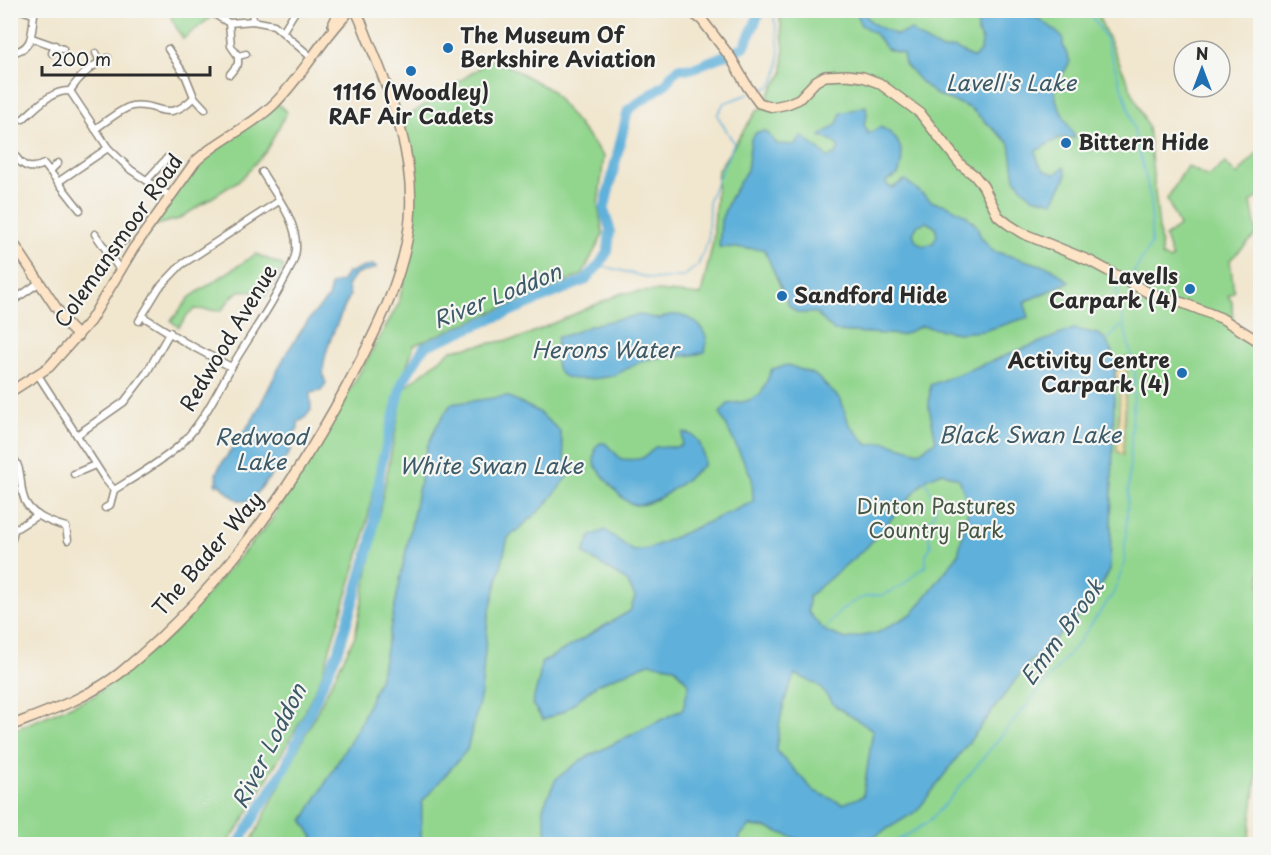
<svg xmlns="http://www.w3.org/2000/svg" width="1271" height="855" font-family="'Playpen Sans',sans-serif">
  <style>
    .green { fill: #92d68e; stroke: #5e805c; stroke-width: 1.5 }
    .sand { fill: #eeda9e; stroke: #8c8264; stroke-width: 1.5 }
    .water { fill: #5fb0da; stroke: #456e82; stroke-width: 1.5; fill-rule: evenodd }
    .lines { fill: none; stroke-linecap: round; stroke-linejoin: round }
    .stream { stroke: #5fb0da; stroke-width: 1.5 }
    .river { stroke: #5fb0da; stroke-width: 10 }
    .street-casing { stroke: #8e887c; stroke-width: 9 }
    .secondary-casing { stroke: #8e887c; stroke-width: 12 }
    .street { stroke: #fff; stroke-width: 6 }
    .secondary { stroke: #fee4c6; stroke-width: 9 }
    .poi-dot { fill: #1f6fb2; stroke: #f6f6f2; stroke-width: 2 }
    .labels { text-anchor: middle; stroke-width: 4.5; stroke-linejoin: round; paint-order: stroke }
    .poi-label { font-size: 21px; font-weight: bold; fill: #2b2b2b; stroke: #f6f6f2; text-anchor: start }
    .street-label { font-size: 21px; fill: #2b2b2b; stroke: #f6f6f2 }
    .park-label { font-size: 21px; fill: #455644; stroke: #f6f6f2 }
    .water-label { font-size: 22px; font-style: italic; fill: #3d5a68; stroke: #f6f6f2 }
  </style>
  <rect width="100%" height="100%" fill="#f6f6f2"/>
  <filter id="ink" filterUnits="userSpaceOnUse"><feTurbulence type="fractalNoise" baseFrequency=".0167" numOctaves="2"/><feDisplacementMap in="SourceGraphic" scale="12" xChannelSelector="R" yChannelSelector="G"/><feConvolveMatrix kernelMatrix="1 2 1 2 8 2 1 2 1" color-interpolation-filters="sRGB"/></filter>
  <filter id="wash" filterUnits="userSpaceOnUse"><feTurbulence type="fractalNoise" baseFrequency=".008" numOctaves="4" result="noise"/><feDisplacementMap in="SourceGraphic" scale="24" xChannelSelector="R" yChannelSelector="G"/><feGaussianBlur stdDeviation="1.35" result="paint"/><feColorMatrix in="noise" values="0 0 0 0 0 0 0 0 0 0 0 0 0 0 0 0 0 1.4 0 .05"/><feComposite in="paint" operator="in"/></filter>
  <g filter="url(#wash)">
    <rect width="100%" height="100%" fill="#f1e6ce"/>
    <g class="green">
      <path d="M201,11L210,18L183,39L171,18L175,11Z"/>
      <path d="M779,11H1096L1148,127L1162,256L1170,260L1172,258L1165,237L1179,226L1167,199L1187,166L1208,177L1225,163L1237,175L1260,150V196L1251,202L1257,234L1230,260L1234,292L1228,296L1232,302L1233,328L1260,346V748L1248,844H250L355,636L404,388L452,350L520,338L622,293L657,291L701,295L713,242L718,170L757,110L763,108L770,92L783,73L784,49Z"/>
      <path d="M494,58L551,90L604,157L598,205L603,234L582,275L414,345L388,422L362,545L322,675L297,727L240,826L226,844H11V731L94,696L173,633L270,522L347,395L399,303L415,224L404,119Z"/>
      <path d="M278,104L287,112L266,151L241,179L179,219L153,226L192,168Z"/>
      <path d="M256,254L284,266L265,297C238,285 238,289 221,311L195,309L188,314L179,327L171,321L190,297Z"/>
    </g>
    <path class="sand" d="M1127,357L1123,455L1117,451L1120,389L1115,373Z"/>
    <g class="water">
      <path d="M857,11H863C874,29 880,25 896,35L912,30L917,36L942,50L954,48L974,58L981,50L982,40L978,34L977,11H1022L1029,16L1038,18L1051,27L1063,38V46L1070,61C1067,69 1062,74 1058,81C1048,99 1068,121 1075,138H1059L1036,151C1038,165 1041,171 1055,174L1064,167C1071,180 1056,189 1054,202L1033,197L1026,192L1015,179L1010,144L970,108L935,94L921,82L905,64L903,54L887,49L875,34L860,24Z"/>
      <path d="M866,106L867,116L864,124L868,134L880,127C901,135 906,155 898,175L886,181L887,185L892,188L905,180L933,202L947,205L966,215L976,225L981,237L993,251L1052,268L1069,282L1024,302L1029,317L984,331L958,333L921,326L902,335L834,331L816,313H798L789,306L764,249L719,247L721,220L730,198L747,170L751,139L757,132L766,131L777,144L796,145L802,136L828,157L835,155L839,148L833,141L820,136L837,124L841,113ZM926,222L935,227L937,235L933,243L923,246L916,241L913,233L918,225Z"/>
      <path d="M371,265L376,266V268L355,275L347,286L350,295C341,316 315,363 326,383L321,391L310,393L311,410L304,419L298,422V428L292,437L291,450L288,455L251,500C238,505 228,493 220,484L216,485L215,483L218,481L216,474L220,466L253,419L287,352L310,318L328,298L331,285L342,281L347,273Z"/>
      <path d="M640,315L660,319C676,309 700,319 706,337C707,342 706,347 705,352C686,358 669,356 650,359C636,362 628,369 617,374C609,378 598,378 589,379C553,382 554,368 557,337C573,335 579,329 593,325C609,320 625,318 640,315Z"/>
      <path d="M1074,329C1103,335 1104,331 1115,360L1110,570L1100,588L1079,616L1027,665L917,811L874,837L824,844H810L768,828L750,826L740,836V844H548L543,807L556,779L581,760L683,709L689,684L674,667L649,663L598,684L564,711L543,720L532,704L539,680L541,663L630,611L635,597L627,581L583,553L591,536L605,530L633,551L648,549L753,502L752,478L720,413L728,404L747,401L761,394L772,369L788,365L815,375L841,400L849,424L868,445L885,442L919,452L936,441L929,408L930,385ZM942,472L959,479L969,506L958,555L913,613L877,633L846,639L825,631L808,612L809,596L867,547L925,480ZM795,674L818,685L835,706L873,730L863,796L843,804L814,791L777,751C778,724 783,699 795,674Z"/>
      <path d="M507,396L537,411L560,431L568,476L545,506L508,538L488,618L481,694L467,750L422,802L421,837L427,844H317L303,821L360,724L381,674L427,447L437,425L451,404Z"/>
      <path d="M683,433C700,433 704,451 704,465C689,477 651,511 632,504C619,499 603,475 594,464L595,448L600,443H605L621,459C639,460 643,461 655,447H676L682,445Z"/>
    </g>
    <g class="lines">
      <g class="stream">
        <path d="M1088,10L1105,37L1129,110L1151,200V244L1131,277"/>
        <path d="M756,91C761,90 767,88 770,86C786,73 777,28 772,10"/>
        <path d="M599,265L653,279L683,277L698,265L708,241L709,199L734,143L717,115L724,103L749,94"/>
        <path d="M1107,340L1121,326"/>
        <path d="M825,631C832,616 852,599 869,596C873,595 878,596 883,595C888,593 895,589 900,587C910,581 916,570 926,566V554L931,546L926,525C943,508 934,499 925,480"/>
        <path d="M892,844L927,823L947,802L1077,644L1113,594L1124,565L1135,373L1116,290L1122,284"/>
      </g>
      <path class="river" d="M238,844L284,769L340,646L371,542L381,466L402,383L424,347L584,281L599,265L608,251L610,229L604,210L628,110L667,83L672,74L680,68L691,69L744,47L761,10"/>
    </g>
  </g>
  <g filter="url(#ink)">
    <g class="lines">
      <defs>
        <g id="street">
          <path d="M21,10L33,14"/>
          <path d="M119,10H122"/>
          <path d="M207,10L229,23L253,21L274,25L312,58"/>
          <path d="M252,10L253,21"/>
          <path d="M635,10H651"/>
          <path d="M229,23L231,46L238,56L246,54"/>
          <path d="M283,31L296,10"/>
          <path d="M32,38L63,49"/>
          <path d="M10,53C37,49 30,30 35,10"/>
          <path d="M52,53L55,45"/>
          <path d="M96,53L100,61"/>
          <path d="M230,74L238,64V56"/>
          <path d="M70,91C79,77 93,64 108,58"/>
          <path d="M194,97L205,109"/>
          <path d="M23,119C37,107 51,90 70,91L108,148L131,170L170,196"/>
          <path d="M95,129C104,123 122,108 132,106C159,102 167,125 194,97L186,77L168,49"/>
          <path d="M16,157C24,168 32,170 44,164L80,210"/>
          <path d="M50,171L58,163"/>
          <path d="M147,180L168,157"/>
          <path d="M58,182L108,148"/>
          <path d="M95,234L120,270"/>
          <path d="M108,252L125,240"/>
          <path d="M10,303L40,282"/>
          <path d="M142,316L186,343L231,367"/>
          <path d="M139,321L159,288L181,265L279,201"/>
          <path d="M38,375L105,479L114,490L110,505L105,508"/>
          <path d="M77,435L124,402L147,372L170,332"/>
          <path d="M10,455C23,466 19,480 23,495C27,514 49,522 66,527L68,540"/>
          <path d="M74,474L95,465"/>
          <path d="M114,490C135,477 166,459 182,443C204,421 217,392 232,366C249,337 269,310 284,280C289,270 295,262 296,250C298,221 276,196 262,172"/>
          <path d="M12,539L14,530L38,515"/>
        </g>
        <g id="secondary">
          <path d="M684,10L694,14L702,20L731,58L747,86L759,103L773,107L787,104L799,99L816,81L825,76L847,75L863,77L879,83L920,113L961,165L974,175L983,186L998,216L1008,224L1022,233L1090,261L1151,294L1183,303L1221,318L1260,342"/>
          <path d="M333,25L340,10"/>
          <path d="M10,238L69,327L78,336"/>
          <path d="M10,392L49,367L90,321L133,249L195,162C218,139 250,128 273,105C301,78 319,43 346,15"/>
          <path d="M10,726C48,711 88,698 120,673C221,591 298,481 357,367C381,321 405,272 410,219C415,157 393,100 370,44C365,33 362,22 356,11"/>
        </g>
      </defs>
      <use href="#street" class="street-casing"/>
      <use href="#secondary" class="secondary-casing"/>
      <use href="#street" class="street"/>
      <use href="#secondary" class="secondary"/>
    </g>
  </g>
  <g class="poi-dot">
    <circle cx="448" cy="48" r="6"/>
    <circle cx="411" cy="71" r="6"/>
    <circle cx="1066" cy="143" r="6"/>
    <circle cx="1190" cy="289" r="6"/>
    <circle cx="782" cy="296" r="6"/>
    <circle cx="1182" cy="373" r="6"/>
  </g>
  <g class="labels">
    <g class="poi-label">
      <text x="460" y="43">The Museum Of<tspan x="460" dy="24">Berkshire Aviation</tspan></text>
      <text x="411" y="100" text-anchor="middle">1116 (Woodley)<tspan x="411" dy="24">RAF Air Cadets</tspan></text>
      <text x="1078" y="150">Bittern Hide</text>
      <text x="1178" y="284" text-anchor="end">Lavells<tspan x="1178" dy="24">Carpark (4)</tspan></text>
      <text x="794" y="303">Sandford Hide</text>
      <text x="1170" y="368" text-anchor="end">Activity Centre<tspan x="1170" dy="24">Carpark (4)</tspan></text>
    </g>
    <g class="street-label">
      <text transform="translate(119 241) rotate(-55)" y="7">Colemansmoor Road</text>
      <text transform="translate(229 338) rotate(-59)" y="7">Redwood Avenue</text>
      <text transform="translate(208 554) rotate(-49)" y="7">The Bader Way</text>
    </g>
    <g class="park-label">
      <text x="936" y="514">Dinton Pastures<tspan x="936" dy="24">Country Park</tspan></text>
    </g>
    <g class="water-label">
      <text x="1011" y="91">Lavell's Lake</text>
      <text transform="translate(497 296) rotate(-22)" y="8">River Loddon</text>
      <text x="605" y="358">Herons Water</text>
      <text x="1030" y="443">Black Swan Lake</text>
      <text x="261" y="445">Redwood<tspan x="261" dy="25">Lake</tspan></text>
      <text x="491" y="474">White Swan Lake</text>
      <text transform="translate(1062 632) rotate(-54)" y="8">Emm Brook</text>
      <text transform="translate(269 746) rotate(-63)" y="8">River Loddon</text>
    </g>
  </g>
  <rect width="1271" height="855" fill="none" stroke="#f6f6f2" stroke-width="36"/>
  <g transform="translate(1202 69)"><circle r="28" fill="#f6f6f2" stroke="#a5a5a2" stroke-width="1.5"/>
  <path d="M0-4.5L10 22L0 15L-10 22Z" fill="#1f6fb2"/>
  <text y="-9" font-size="16" font-weight="bold" text-anchor="middle" fill="#2b2b2b">N</text>
  </g>
  <path d="M42 66v9h168v-9" fill="none" stroke="#2b2b2b" stroke-width="3"/>
  <text x="51" y="66" font-size="18" fill="#2b2b2b" stroke="#f6f6f2" stroke-width="4.5" paint-order="stroke">200 m</text>
</svg>
